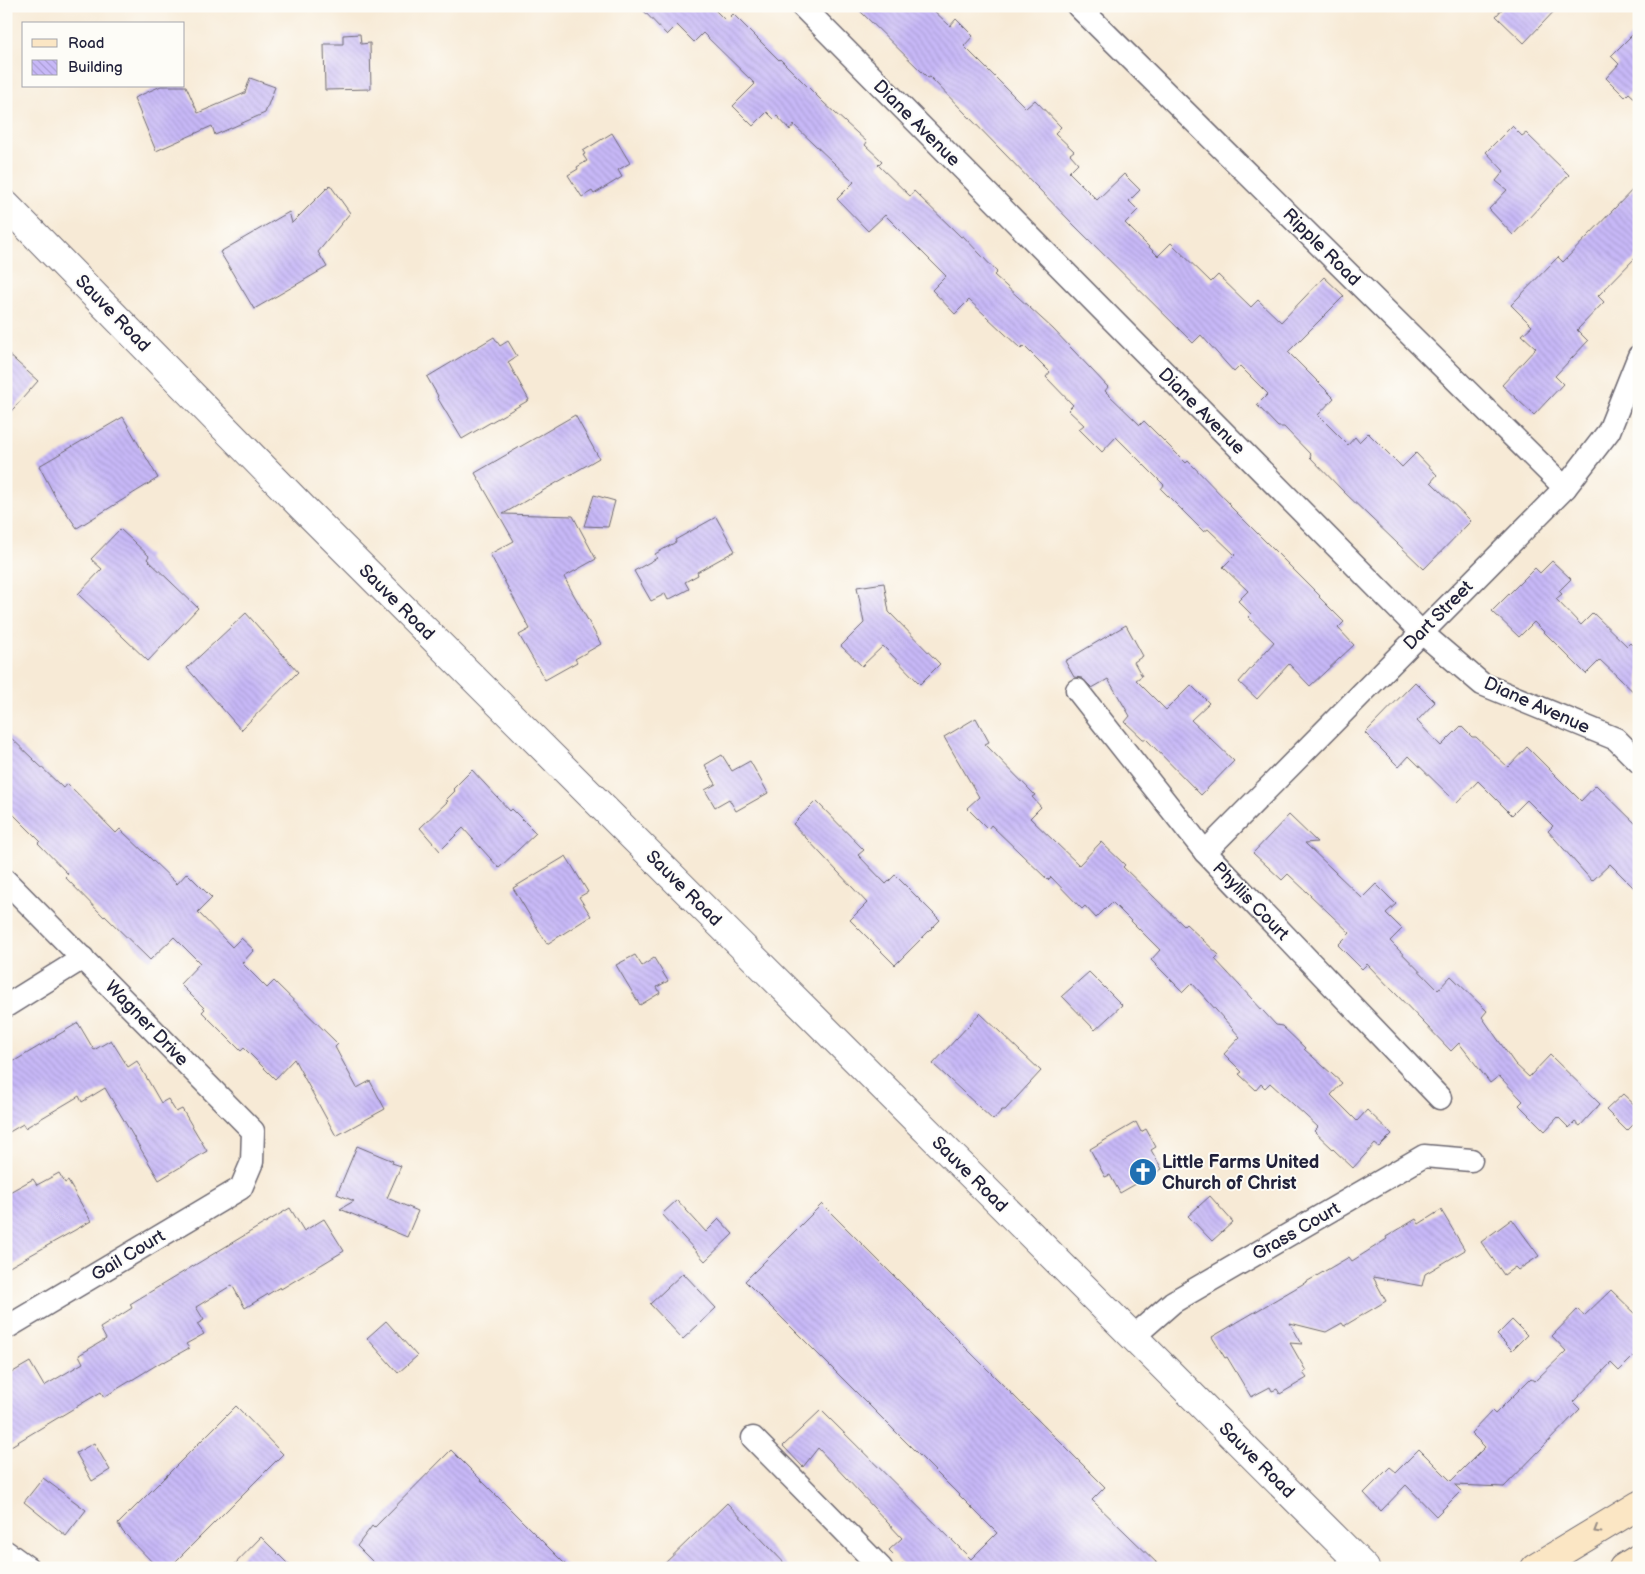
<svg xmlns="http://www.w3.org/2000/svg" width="1645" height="1574" font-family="'Balsamiq Sans',sans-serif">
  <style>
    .building { fill: url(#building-back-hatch) }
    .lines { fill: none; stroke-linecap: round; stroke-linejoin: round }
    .minor-casing { stroke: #6d6871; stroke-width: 25 }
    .tertiary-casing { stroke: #6d6871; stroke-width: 30 }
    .secondary-casing { stroke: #6d6871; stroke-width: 30 }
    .minor { stroke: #fff; stroke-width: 22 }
    .tertiary { stroke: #fff; stroke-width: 28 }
    .secondary { stroke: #fbe6c4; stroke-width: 28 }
    .oneway { stroke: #998e86 }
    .labels { text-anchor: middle; stroke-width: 4; stroke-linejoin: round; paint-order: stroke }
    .street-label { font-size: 18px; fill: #22223b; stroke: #fdfcf7 }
    .poi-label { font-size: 18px; font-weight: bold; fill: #22223b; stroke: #fdfcf7; text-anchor: start }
  </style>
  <defs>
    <pattern id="building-back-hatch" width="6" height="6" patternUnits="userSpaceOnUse" patternTransform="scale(1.25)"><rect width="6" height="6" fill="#c7b8f7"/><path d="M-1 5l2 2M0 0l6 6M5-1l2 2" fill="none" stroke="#ab9ed5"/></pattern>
  </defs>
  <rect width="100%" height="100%" fill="#fdfcf7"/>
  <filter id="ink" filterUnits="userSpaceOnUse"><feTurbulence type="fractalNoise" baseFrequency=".02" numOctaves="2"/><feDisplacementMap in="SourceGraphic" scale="10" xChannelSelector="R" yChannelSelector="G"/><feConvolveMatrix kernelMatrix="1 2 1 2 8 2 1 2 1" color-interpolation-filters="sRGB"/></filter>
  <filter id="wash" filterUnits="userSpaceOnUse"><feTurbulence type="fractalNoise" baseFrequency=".0096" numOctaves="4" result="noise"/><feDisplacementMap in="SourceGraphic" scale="20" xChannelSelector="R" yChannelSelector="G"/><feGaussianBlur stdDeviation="1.12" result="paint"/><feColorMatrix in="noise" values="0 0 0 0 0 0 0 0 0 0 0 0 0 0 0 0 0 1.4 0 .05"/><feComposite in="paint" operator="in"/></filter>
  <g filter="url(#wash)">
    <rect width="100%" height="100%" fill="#f7ead6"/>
    <g id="blocks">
      <g class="building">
        <path d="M639,6H711L726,21L733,14L779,60L780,59L824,103L867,142L865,145L882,161L878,165L910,196L914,191L961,237L963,236L997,272L994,275L1053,329L1091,369L1108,387L1105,391L1140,425L1144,421L1186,463L1188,461L1231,505L1230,506L1320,596L1319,597L1344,622L1338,628L1354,645L1310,686L1289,664L1257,699L1239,682L1274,642L1248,617L1251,614L1238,601L1248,591L1223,567L1235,555L1208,529L1204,532L1161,489L1164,485L1116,437L1102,452L1079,429L1084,425L1068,410L1073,405L1046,377L1050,372L1024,346L1021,349L969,300L955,314L932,290L946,276L885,215L868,231L837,199L854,182L794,125L790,130L777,116L774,119L767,112L753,126L733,106L755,84L703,33L694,42L677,25L667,35Z"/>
        <path d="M855,6H929L950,26L956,19L973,36L964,46L1026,108L1035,100L1061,127L1055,133L1074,151L1070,154L1078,163L1069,172L1097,200L1124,174L1140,190L1129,201L1138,210L1125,223L1158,256L1171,243L1211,282L1218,275L1251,307L1258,300L1281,322L1324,277L1344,296L1288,352L1334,398L1318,415L1348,445L1355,437L1359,442L1368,433L1402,467L1416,453L1437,475L1431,482L1471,521L1424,569L1344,492L1310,457L1311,455L1284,427H1278L1257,405L1268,394L1240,366L1234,372L1201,335L1193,343L1074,225L930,77L928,78Z"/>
        <path d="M1505,6H1559L1524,43L1496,16Z"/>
        <path d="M1639,28V102L1629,93L1625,97L1606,78L1619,64L1611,56Z"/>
        <path d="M360,34L361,44L370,43L371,89L325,90L324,44H343V35Z"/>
        <path d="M250,78L275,87L265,113L215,135L212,126L156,151L134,98L161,86H186L198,113L245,93Z"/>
        <path d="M1512,126L1522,136L1526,133L1569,175L1513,235L1489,209L1507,190L1496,181L1504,171L1486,152Z"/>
        <path d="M612,133L630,163L618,170L622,177L594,194L592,191L582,197L568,175L578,169L577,167L587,161L583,155L585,154L583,151Z"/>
        <path d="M1639,183V254L1598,296L1604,302L1577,330L1588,341L1555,376L1563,384L1534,415L1502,385L1536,348L1522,335L1532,326L1511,305L1558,257L1563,262Z"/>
        <path d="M330,185L350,213L318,252L327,267L254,309L220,252L289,212L292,223Z"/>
        <path d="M494,337L500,346L508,341L517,356L508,362L529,400L462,439L437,397L438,396L427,377Z"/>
        <path d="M6,352L38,381L6,417Z"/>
        <path d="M575,415L599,458L503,514L573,516L596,559L564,577L601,644L575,659L577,662L545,680L519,635L530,629L490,554L514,541L475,473Z"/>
        <path d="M123,417L158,478L77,528L56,498L39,466Z"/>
        <path d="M594,495L615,501L608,527L584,526Z"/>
        <path d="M716,517L735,551L697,572L698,575L685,582L689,589L668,600L665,594L651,601L634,571L657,558L655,554L676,542L675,540Z"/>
        <path d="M120,529L149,556L147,559L198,608L148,661L78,594L102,569L91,559Z"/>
        <path d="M1552,561L1571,579L1559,591L1562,594L1556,599L1581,625L1593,613L1627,646L1630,643L1639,652V697L1600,660L1586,674L1534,622L1519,637L1492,611L1535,568L1540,573Z"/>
        <path d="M884,583L889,612L940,664L920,684L883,646L862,666L841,646L864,623L857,587Z"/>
        <path d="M246,613L298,672L241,730L187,668Z"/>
        <path d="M1126,625L1143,656L1134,662L1142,676L1136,680L1166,710L1191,685L1209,703L1191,720L1234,761L1201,795L1146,739H1143L1125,722L1130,716L1108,679L1092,688L1082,678L1074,677L1065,661Z"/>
        <path d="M1415,682L1435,702L1417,721L1441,746L1461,726L1472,737H1476L1508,767L1527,747L1581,801L1596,785L1639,827V893L1610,864L1592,881L1548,831L1553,826L1527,800L1512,815L1478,781L1457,803L1409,756L1399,767L1365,733Z"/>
        <path d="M976,718L989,742L985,744L1035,795L1032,797L1041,807L1030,818L1079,865L1101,842L1125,865L1123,867L1184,926L1186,924L1219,955L1215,959L1276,1025L1282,1026L1305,1048L1304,1049L1342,1083L1331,1095L1357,1121L1367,1110L1392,1134L1379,1147L1375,1144L1353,1168L1314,1131L1318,1127L1270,1083L1265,1088L1261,1084L1256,1090L1239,1074L1242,1072L1224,1054L1240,1037L1192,983L1183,992L1151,960L1160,950L1112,902L1096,918L1085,906L1082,909L1051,877L1048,880L991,825L988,829L967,808L979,797L944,737Z"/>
        <path d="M6,733L63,788L68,784L116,833L120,829L177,884L187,873L212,898L198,912L232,947L241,938L254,950L242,963L267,988L274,981L338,1044L335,1047L357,1088L370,1081L385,1109L336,1136L294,1059L275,1079L244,1048L241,1051L202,1012L205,1009L180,984L200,963L174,937L150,960L105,916L104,917L65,877L68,874L38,843L40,841L6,807Z"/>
        <path d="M722,755L732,771L750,761L768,793L736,811L729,799L715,807L705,790L716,784L705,765Z"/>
        <path d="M472,770L510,811L512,809L536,833L499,868L463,828L440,851L420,828L448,801L446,800L455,791L453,789Z"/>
        <path d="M816,801L864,850L858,855L886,884L895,875L940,920L895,965L850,920L867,903L793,824Z"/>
        <path d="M1289,815L1317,842L1305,843L1362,898L1376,884L1396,904L1386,913L1402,929L1390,941L1438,990L1451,976L1487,1011L1482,1017L1515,1064L1529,1077L1550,1055L1600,1104L1580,1126L1575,1122L1569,1128L1558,1117L1545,1131L1519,1105L1523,1101L1499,1076L1490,1083L1459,1043L1451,1051L1367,964L1362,969L1338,945L1350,933L1288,874L1282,880L1253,853Z"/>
        <path d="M566,856L588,892L579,897L591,916L547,944L513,888Z"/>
        <path d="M635,955L642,966L654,958L668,981L657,987L660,993L640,1005L616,965Z"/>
        <path d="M1089,972L1122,1005L1095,1030L1062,996Z"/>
        <path d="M980,1013L1041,1071L1005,1110H1002L993,1120L933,1064Z"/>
        <path d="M78,1023L94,1050L111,1040L128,1067L137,1061L161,1103L168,1099L176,1112L182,1109L207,1151L159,1180L105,1088L82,1102L79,1096L25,1128L23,1124L6,1134V1066Z"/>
        <path d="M1623,1094L1639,1109V1119L1627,1131L1606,1110Z"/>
        <path d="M1136,1122L1141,1132L1146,1129L1156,1147L1151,1150L1162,1169L1120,1193L1110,1175L1105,1177L1090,1149Z"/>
        <path d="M357,1146L393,1161L392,1163L401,1166L387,1198L418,1211L407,1237L340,1209L354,1201L337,1194Z"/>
        <path d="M59,1173L65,1183L68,1181L91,1221L6,1269V1194L33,1179L37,1185Z"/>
        <path d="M1210,1196L1233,1222L1212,1241L1188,1216Z"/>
        <path d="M677,1200L706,1232L719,1219L733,1234L705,1261L662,1214Z"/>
        <path d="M822,1204L1105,1487L1092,1500L1162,1568H907L889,1550L902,1538L818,1448L803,1467L783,1446L821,1410L971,1559L997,1533L745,1281Z"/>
        <path d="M290,1208L304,1231L324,1219L344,1251L281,1289L280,1287L245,1308L232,1285L196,1307L204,1320L197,1324L204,1334L186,1344L189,1348L164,1362L163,1361L104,1397L101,1392L6,1449V1376L30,1362L44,1386L83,1363L79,1355L106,1339L100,1328L132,1308L130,1304Z"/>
        <path d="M1441,1210L1465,1250L1425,1274L1422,1286L1373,1277L1386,1301L1344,1326L1342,1323L1326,1332L1290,1323L1302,1344L1290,1343L1306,1371L1303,1373L1307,1378L1280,1394L1277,1389L1272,1391L1270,1387L1251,1397L1227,1357L1225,1358L1212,1337L1349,1257L1352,1261L1387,1239L1386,1237L1416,1219L1419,1224Z"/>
        <path d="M1512,1219L1539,1256L1518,1270L1515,1267L1504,1275L1481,1242Z"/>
        <path d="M683,1273L716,1308L683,1339L650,1304Z"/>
        <path d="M1611,1290L1639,1317V1351L1619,1371L1611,1363L1573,1402L1580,1409L1504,1487L1455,1485L1461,1491L1436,1516L1406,1485L1381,1511L1364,1493L1390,1467L1396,1472L1419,1449L1451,1481L1485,1447L1471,1433L1492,1411L1495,1414L1531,1378L1535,1381L1566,1351L1552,1336L1578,1309L1584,1316Z"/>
        <path d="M1512,1320L1527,1335L1512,1350L1497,1335Z"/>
        <path d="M386,1321L417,1356L398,1373L367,1338Z"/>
        <path d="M236,1406L283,1454L169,1568H158L123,1532L118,1524Z"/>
        <path d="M94,1443L110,1470L92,1481L76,1453Z"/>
        <path d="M451,1450L569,1568H379L357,1546L372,1526L374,1528Z"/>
        <path d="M43,1478L86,1510L66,1536L24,1502Z"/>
        <path d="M727,1503L789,1568H660Z"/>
        <path d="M261,1537L292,1568H231Z"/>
      </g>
    </g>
  </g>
  <g filter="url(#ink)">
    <use href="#blocks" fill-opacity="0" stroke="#6d6871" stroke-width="1"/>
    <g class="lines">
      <defs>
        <g id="minor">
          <path d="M802,6L1421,632L1482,684L1616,739L1639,762"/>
          <path d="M1078,6L1565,488"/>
          <path d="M1077,690L1205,852L1440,1098"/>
          <path d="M1205,852L1565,488L1609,431L1639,356"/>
          <path d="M6,881L253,1131L252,1162L241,1188L6,1328"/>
          <path d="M6,1006L83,958"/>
          <path d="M1133,1337L1173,1302L1424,1156L1471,1160"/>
          <path d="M753,1438L881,1568"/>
          <path d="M6,1552L28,1568"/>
        </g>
        <path id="tertiary" d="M6,205L303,508L1365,1568"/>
        <g id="secondary">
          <path d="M1535,1568L1639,1505"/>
          <path d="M1623,1568L1639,1558"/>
        </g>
      </defs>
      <use href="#minor" class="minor-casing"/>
      <use href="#tertiary" class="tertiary-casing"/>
      <use href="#secondary" class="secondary-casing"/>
      <use href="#minor" class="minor"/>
      <use href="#tertiary" class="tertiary"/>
      <use href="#secondary" class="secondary"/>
    </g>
    <defs><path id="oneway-chevron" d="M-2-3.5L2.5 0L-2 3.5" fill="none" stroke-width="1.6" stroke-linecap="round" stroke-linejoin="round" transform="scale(1.25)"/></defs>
    <use class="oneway" href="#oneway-chevron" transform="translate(1597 1530) rotate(149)"/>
  </g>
  <defs>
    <symbol id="church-disc" viewBox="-11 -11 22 22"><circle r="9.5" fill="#1f6fb2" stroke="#fdfcf7"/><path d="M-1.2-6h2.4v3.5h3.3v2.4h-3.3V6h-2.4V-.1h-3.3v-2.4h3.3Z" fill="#fff"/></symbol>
  </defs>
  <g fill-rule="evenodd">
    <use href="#church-disc" x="1127" y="1156" width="32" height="32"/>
  </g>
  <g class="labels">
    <g class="street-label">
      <text transform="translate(917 123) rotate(45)" y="6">Diane Avenue</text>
      <text transform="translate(1322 247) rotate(45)" y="6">Ripple Road</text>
      <text transform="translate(113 313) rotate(46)" y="6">Sauve Road</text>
      <text transform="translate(1202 411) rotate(45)" y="6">Diane Avenue</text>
      <text transform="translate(397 602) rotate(45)" y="6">Sauve Road</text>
      <text transform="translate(1438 615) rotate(-45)" y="6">Dart Street</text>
      <text transform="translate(1537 705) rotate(24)" y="6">Diane Avenue</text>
      <text transform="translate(684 888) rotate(45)" y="6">Sauve Road</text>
      <text transform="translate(1251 901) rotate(46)" y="6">Phyllis Court</text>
      <text transform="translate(147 1023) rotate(46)" y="6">Wagner Drive</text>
      <text transform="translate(970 1174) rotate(45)" y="6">Sauve Road</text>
      <text transform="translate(1296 1231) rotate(-30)" y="6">Grass Court</text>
      <text transform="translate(128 1255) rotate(-31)" y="6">Gail Court</text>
      <text transform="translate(1257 1460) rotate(45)" y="6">Sauve Road</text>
    </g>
    <g class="poi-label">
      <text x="1162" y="1168">Little Farms United<tspan x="1162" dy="21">Church of Christ</tspan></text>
    </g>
  </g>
  <rect width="1645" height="1574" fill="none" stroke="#fdfcf7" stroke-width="25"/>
  <rect x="22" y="22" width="162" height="65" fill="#fdfcf7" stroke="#a5a5ac"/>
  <rect x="32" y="39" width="25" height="8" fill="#fbe6c4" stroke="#a5a5ac"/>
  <text x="68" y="48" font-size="15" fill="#22223b">Road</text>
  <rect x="32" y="60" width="25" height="15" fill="url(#building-back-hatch)" stroke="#a5a5ac"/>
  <text x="68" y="72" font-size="15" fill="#22223b">Building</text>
</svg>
